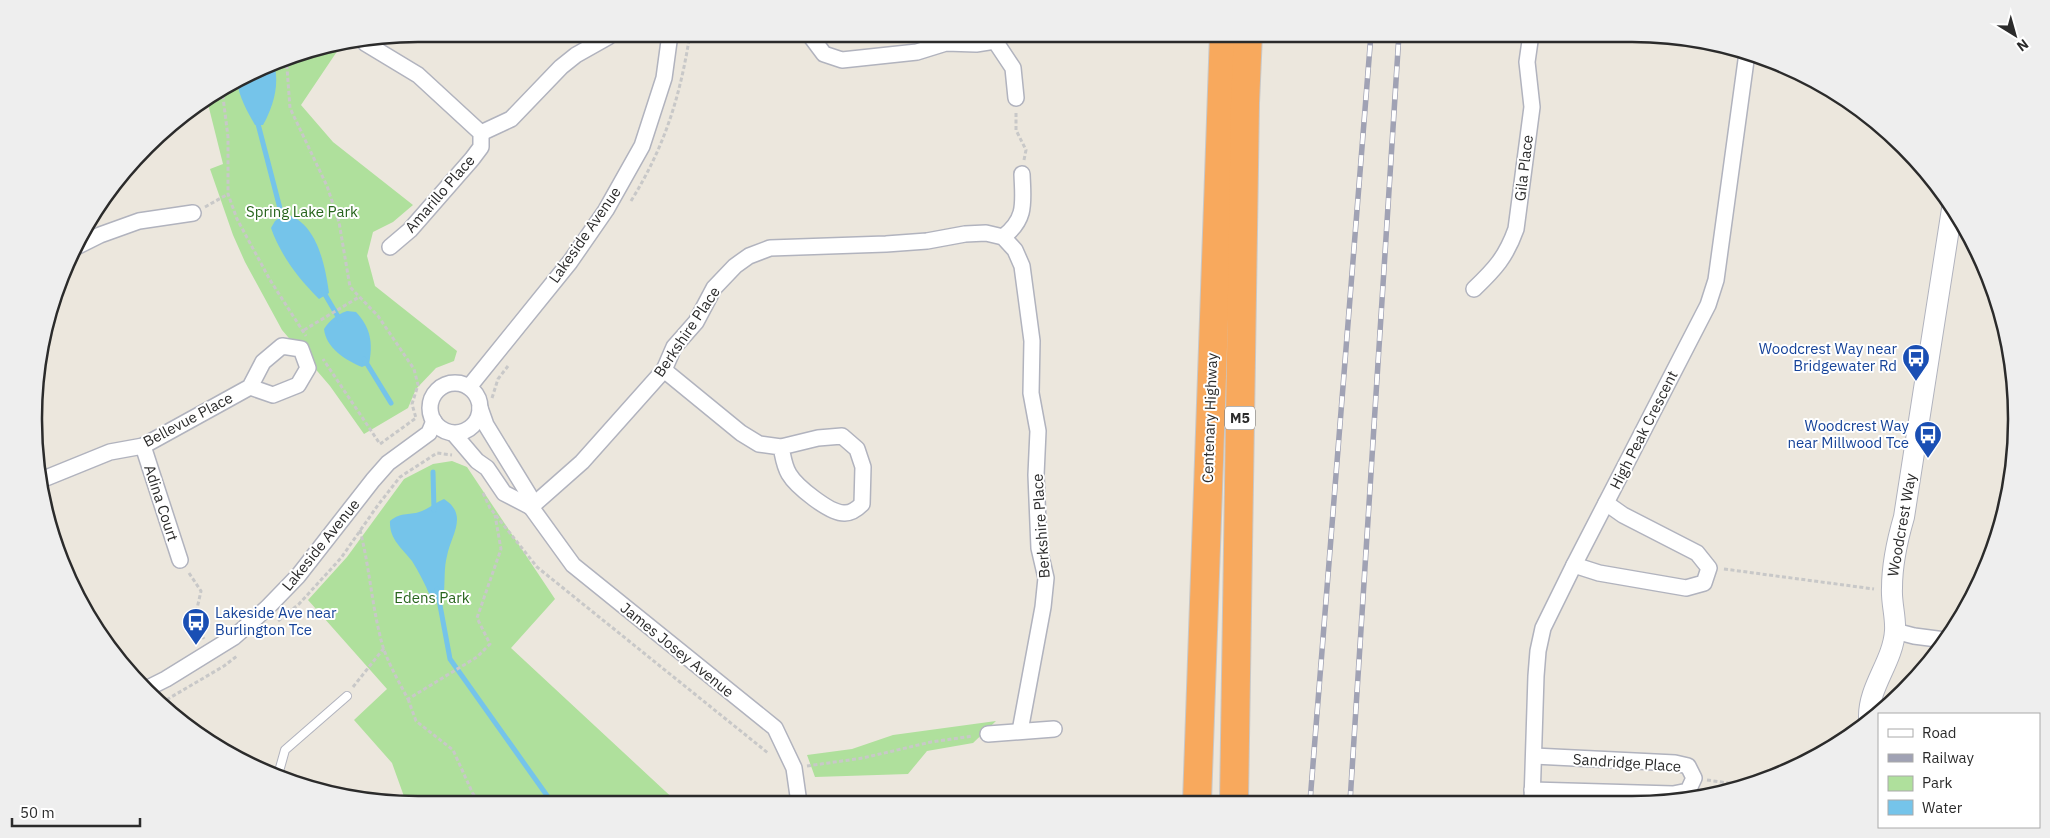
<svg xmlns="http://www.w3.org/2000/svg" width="2050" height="838" font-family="'IBM Plex Sans',sans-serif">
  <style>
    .green { fill: #afe09c }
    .water { fill: #75c4ea }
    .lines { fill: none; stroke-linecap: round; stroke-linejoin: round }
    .stream { stroke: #75c4ea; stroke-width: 5 }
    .service-casing { stroke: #b1b3be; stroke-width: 10 }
    .minor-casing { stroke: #b1b3be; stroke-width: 18 }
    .tertiary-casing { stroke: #b1b3be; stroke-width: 22 }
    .motorway-casing { stroke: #c8c8c8; stroke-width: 30 }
    .path { stroke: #c8c8c8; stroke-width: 3; stroke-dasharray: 4 2.5; stroke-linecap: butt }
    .service { stroke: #fff; stroke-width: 8 }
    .minor { stroke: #fff; stroke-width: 15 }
    .tertiary { stroke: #fff; stroke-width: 20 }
    .motorway { stroke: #f8a95d; stroke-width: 28 }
    .rail-casing { stroke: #a0a2b4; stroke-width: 5.5 }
    .rail { stroke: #fff; stroke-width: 4; stroke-dasharray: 11; stroke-linecap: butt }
    .labels { text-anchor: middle; stroke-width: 4; stroke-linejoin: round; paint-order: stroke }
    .shield { fill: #fff; stroke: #6b6b6b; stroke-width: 1 }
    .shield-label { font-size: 14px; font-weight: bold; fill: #2b2b2b }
    .street-label { font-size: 15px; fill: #2b2b2b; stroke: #fff }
    .park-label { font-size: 15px; fill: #28651d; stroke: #fff }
    .transit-label { font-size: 15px; fill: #164399; stroke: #fff; text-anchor: end }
    .rim { fill: none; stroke: #2b2b2b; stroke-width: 2.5 }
  </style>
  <rect width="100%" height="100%" fill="#ece7dd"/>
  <g class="green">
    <path d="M340,47L301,105L333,142L413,205L393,222L373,232L367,256L375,286L457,351L454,361L436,368L416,389L408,408L364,434L330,386L282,330L245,262L233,235L210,169L223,164L207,100L227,85L295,54Z"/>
    <path d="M452,461L467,467L555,599L511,648L679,804H419L406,802L392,763L354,720L387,689L308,600L347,557L404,479L433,464Z"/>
    <path d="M996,721L973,743L927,751L908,774L815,777L807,755L852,749L893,735Z"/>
  </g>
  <g class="water">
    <path d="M274,64C280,85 273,107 263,125H255C247,111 239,97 237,81Z"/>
    <path d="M285,214C317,222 325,265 329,293L319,299C298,278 281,256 271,228L275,221Z"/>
    <path d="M347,311L356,312C371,328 373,343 369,364L362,367C345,360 326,348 324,329C330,320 336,315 347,311Z"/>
    <path d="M444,499C469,515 451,535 447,556C444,567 445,580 444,592L430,596C425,584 419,572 412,561C402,548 389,539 390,521C402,511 410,516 422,511C430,508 436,502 444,499Z"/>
  </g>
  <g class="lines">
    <g class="stream">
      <path d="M257,120L283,220"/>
      <path d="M323,291L340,320"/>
      <path d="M364,359L391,403"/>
      <path d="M433,472L434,510"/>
      <path d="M437,589L450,659L553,804"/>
    </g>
    <defs>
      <path id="service" d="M278,775L285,750L347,696"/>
      <g id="minor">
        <path d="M809,34L824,54L842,60L917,52L946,43L976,44L995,41L1000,34"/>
        <path d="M995,41L1013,68L1016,98"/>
        <path d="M365,43L418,75L481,133V147L472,159L410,230L390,247"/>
        <path d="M481,133L511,119L561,67L576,55L608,37"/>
        <path d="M1003,237C1027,219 1023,202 1022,174"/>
        <path d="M76,247L100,235L139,221L193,213"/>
        <path d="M1474,289C1495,269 1506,257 1516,229L1532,107L1527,62L1531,34"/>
        <path d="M664,370L741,433L759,444L781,447L818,438L842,436L857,449L863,467L862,504C857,509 852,513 845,513C830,514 796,486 789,474C784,466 783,456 781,447"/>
        <circle cx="455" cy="408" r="25"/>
        <path d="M469,387L570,262L606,210L642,146L664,78L670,34"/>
        <path d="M480,408L486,425L529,495L531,507L573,565L775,728L794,768L799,803"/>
        <path d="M454,434L477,461L487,468L504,493L531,507"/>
        <path d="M143,446L180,560"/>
        <path d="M41,480L110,452L143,446L250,387L263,362L282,346L301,349L308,368L298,385L273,395L250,387"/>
        <path d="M531,507L582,462L664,370L674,347L696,322L714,288L735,266L749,256L770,248L886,244L927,241L965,234L986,233L1003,237L1015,250L1022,266L1032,341L1031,393L1038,431L1036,475L1039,548L1046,578L1043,607L1020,731"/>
        <path d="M1574,565L1599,573L1686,588L1704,583L1709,568L1697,553L1623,515L1606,503"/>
        <path d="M1895,631L1914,636L1945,640"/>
        <path d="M146,689L166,679L234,637L267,608L298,576L373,480L388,463L429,433L434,421"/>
        <path d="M988,734L1054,729"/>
        <path d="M1532,790L1673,794L1688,791L1694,778L1688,766L1675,763L1534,756"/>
        <path d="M1532,801L1536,676L1538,651L1543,628L1574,565L1708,305L1716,280L1747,53"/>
      </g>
      <path id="tertiary" d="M1869,718C1868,687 1893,662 1895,631C1896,617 1891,602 1892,588C1892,563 1897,541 1904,517L1952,209"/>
      <g id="motorway">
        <path d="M1197,802L1224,34"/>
        <path d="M1234,802L1245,103L1248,34"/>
      </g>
    </defs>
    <use href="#service" class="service-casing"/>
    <use href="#minor" class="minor-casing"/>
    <use href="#tertiary" class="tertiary-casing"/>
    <use href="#motorway" class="motorway-casing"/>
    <g class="path">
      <path d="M284,59L287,68L290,108L327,186L339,222L350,287L378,316L414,369L418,385L412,404L416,418L380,444L323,359"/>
      <path d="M222,89L228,137V194L237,219L270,280L306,336"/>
      <path d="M1016,113V130L1026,150L1024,160"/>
      <path d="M631,201C665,146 680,97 690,34"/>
      <path d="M205,207L228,194"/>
      <path d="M304,330L359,297"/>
      <path d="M492,398L498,379L508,366"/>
      <path d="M483,493L490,508L537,567L768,753"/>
      <path d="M360,530C370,569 372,609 383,647C389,665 399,682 408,699L477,657L490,644L477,618L501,549L495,515"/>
      <path d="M1724,569L1874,589"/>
      <path d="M189,573L201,591L194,622L204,639"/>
      <path d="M278,621L299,604L341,558L378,505L400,477L437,453L452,455"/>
      <path d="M353,687L384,648"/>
      <path d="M408,699L416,721L453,750L473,794L486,804"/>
      <path d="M161,703L224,666L237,656"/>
      <path d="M807,766L863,758L931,742L973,736"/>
      <path d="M1707,780L1742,785"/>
    </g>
    <use href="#service" class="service"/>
    <use href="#minor" class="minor"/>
    <use href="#tertiary" class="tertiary"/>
    <use href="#motorway" class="motorway"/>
    <defs>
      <g id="rail">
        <path d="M1310,802L1371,34"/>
        <path d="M1350,802L1399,34"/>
      </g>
    </defs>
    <use href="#rail" class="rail-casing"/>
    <use href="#rail" class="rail"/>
  </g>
  <defs>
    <symbol id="bus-pin" viewBox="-11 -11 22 30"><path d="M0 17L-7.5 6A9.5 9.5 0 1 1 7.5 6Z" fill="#1a4fb4" stroke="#fff"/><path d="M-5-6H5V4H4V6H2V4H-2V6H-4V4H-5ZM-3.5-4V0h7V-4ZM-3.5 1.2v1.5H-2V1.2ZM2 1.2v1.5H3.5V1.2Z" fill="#fff"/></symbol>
  </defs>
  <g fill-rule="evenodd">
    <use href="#bus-pin" x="1900" y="342" width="32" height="43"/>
    <use href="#bus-pin" x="1912" y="419" width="32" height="43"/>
    <use href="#bus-pin" x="180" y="606" width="32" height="43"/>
  </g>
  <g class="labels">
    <rect class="shield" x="1225" y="406.5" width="30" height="23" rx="4"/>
    <g class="shield-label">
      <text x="1240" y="423">M5</text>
    </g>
    <g class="street-label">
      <text transform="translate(1524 168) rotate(-83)" y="5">Gila Place</text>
      <text transform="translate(440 194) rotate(-49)" y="5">Amarillo Place</text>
      <text transform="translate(585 235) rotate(-55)" y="5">Lakeside Avenue</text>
      <text transform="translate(687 332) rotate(-56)" y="5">Berkshire Place</text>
      <text transform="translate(1210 418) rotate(-88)" y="5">Centenary Highway</text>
      <text transform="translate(188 420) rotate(-28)" y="5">Bellevue Place</text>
      <text transform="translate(1644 430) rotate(-63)" y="5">High Peak Crescent</text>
      <text transform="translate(161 503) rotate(72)" y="5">Adina Court</text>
      <text transform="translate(1902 525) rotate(-80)" y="5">Woodcrest Way</text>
      <text transform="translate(1041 526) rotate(-94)" y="5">Berkshire Place</text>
      <text transform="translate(321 545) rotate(-51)" y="5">Lakeside Avenue</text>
      <text transform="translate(677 650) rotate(39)" y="5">James Josey Avenue</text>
      <text transform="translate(1627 763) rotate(4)" y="5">Sandridge Place</text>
    </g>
    <g class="park-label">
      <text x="302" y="217">Spring Lake Park</text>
      <text x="432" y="603">Edens Park</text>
    </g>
    <g class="transit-label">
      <text x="1897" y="354">Woodcrest Way near<tspan x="1897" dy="17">Bridgewater Rd</tspan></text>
      <text x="1909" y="431">Woodcrest Way<tspan x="1909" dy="17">near Millwood Tce</tspan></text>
      <text x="215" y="618" text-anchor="start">Lakeside Ave near<tspan x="215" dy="17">Burlington Tce</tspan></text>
    </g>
  </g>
  <path d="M0 0H2050V838H0ZM418 42H1632A376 376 0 0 1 2008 418V420A376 376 0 0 1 1632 796H418A376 376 0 0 1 42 420V418A376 376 0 0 1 418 42Z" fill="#eee" fill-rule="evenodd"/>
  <path class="rim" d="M418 42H1632A376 376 0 0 1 2008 418V420A376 376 0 0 1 1632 796H418A376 376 0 0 1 42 420V418A376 376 0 0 1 418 42Z"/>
  <rect x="1878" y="713" width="162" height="115" fill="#ffffff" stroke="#aaaaaa"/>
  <rect x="1888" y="729" width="25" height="8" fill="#ffffff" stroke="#aaaaaa"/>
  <text x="1922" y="738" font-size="15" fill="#2b2b2b">Road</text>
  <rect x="1888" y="754" width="25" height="8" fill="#a0a2b4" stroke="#aaaaaa"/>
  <text x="1922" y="763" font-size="15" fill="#2b2b2b">Railway</text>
  <rect x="1888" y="776" width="25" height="15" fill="#afe09c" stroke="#aaaaaa"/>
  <text x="1922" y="788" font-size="15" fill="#2b2b2b">Park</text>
  <rect x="1888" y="800" width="25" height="15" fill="#75c4ea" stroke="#aaaaaa"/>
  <text x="1922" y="813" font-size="15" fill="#2b2b2b">Water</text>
  <g transform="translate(2015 35) rotate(143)" stroke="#ffffff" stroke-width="4" paint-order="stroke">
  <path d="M0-4L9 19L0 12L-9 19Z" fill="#2b2b2b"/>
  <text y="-8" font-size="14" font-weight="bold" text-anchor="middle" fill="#2b2b2b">N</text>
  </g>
  <path d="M12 818v8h128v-8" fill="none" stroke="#2b2b2b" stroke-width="2.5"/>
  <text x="20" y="818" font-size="15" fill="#2b2b2b" stroke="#ffffff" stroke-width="4" paint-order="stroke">50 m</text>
</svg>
